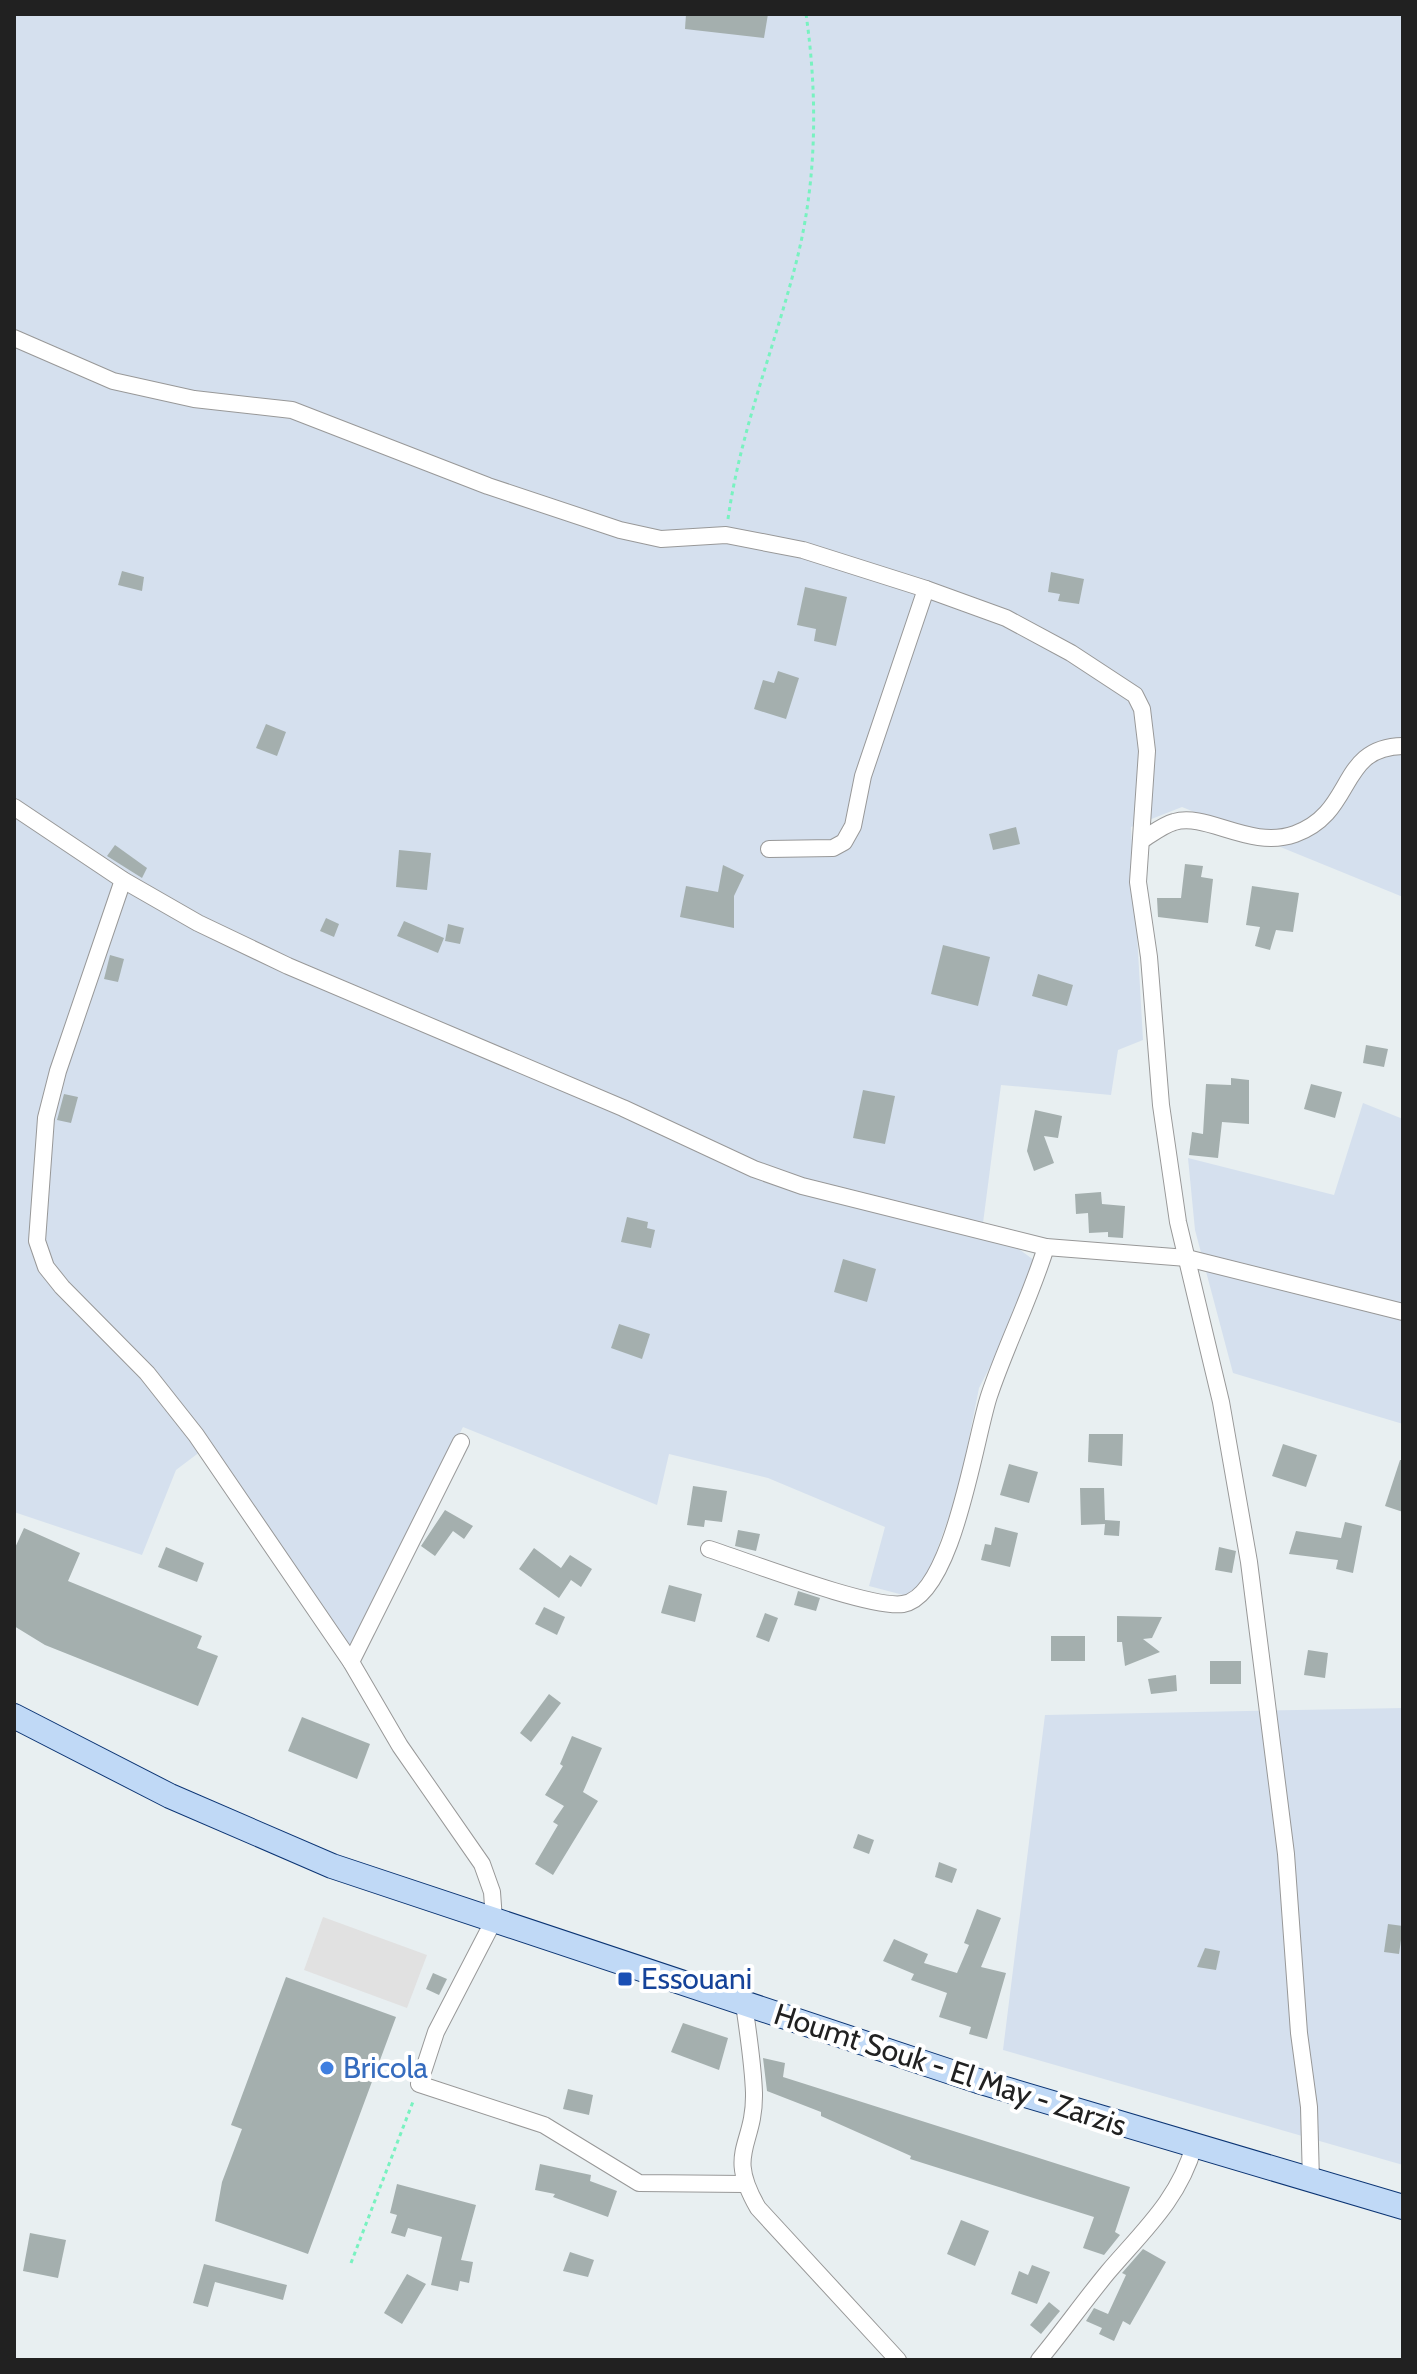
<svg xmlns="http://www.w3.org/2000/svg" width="1417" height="2374" font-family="Cabin,sans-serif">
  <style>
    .farmland { fill: #d5e0ee }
    .parking { fill: #e1e1e1 }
    .building { fill: #a4afae }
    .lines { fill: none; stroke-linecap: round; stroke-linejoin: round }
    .minor-casing { stroke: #989898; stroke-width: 18 }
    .secondary-casing { stroke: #0c3574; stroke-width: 26 }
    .path { stroke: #78f2c0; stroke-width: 3; stroke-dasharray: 4 4; stroke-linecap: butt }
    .minor { stroke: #fff; stroke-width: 16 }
    .secondary { stroke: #c0d9f6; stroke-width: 24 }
    .transit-dot { fill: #1a4fb4; stroke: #fff; stroke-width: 3 }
    .shop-dot { fill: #3f7fe0; stroke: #fff; stroke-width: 3 }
    .labels { text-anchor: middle; stroke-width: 8; stroke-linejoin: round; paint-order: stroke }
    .transit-label { font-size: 30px; fill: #164399; stroke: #fff; text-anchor: start }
    .shop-label { font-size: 30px; fill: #366cbe; stroke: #fff; text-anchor: start }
    .street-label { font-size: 30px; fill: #212121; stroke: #fff }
  </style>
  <rect width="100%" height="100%" fill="#e8eff1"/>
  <g class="farmland">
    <path d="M14,14H1403V897L1182,807L1131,827L1143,1040L1118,1050L1111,1095L1001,1085L983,1223L1042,1266L979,1388L959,1488L926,1581L907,1596L869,1586L885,1527L768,1478L669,1454L657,1505L463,1427L348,1654L209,1445L176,1470L142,1555L14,1512Z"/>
    <path d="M1363,1103L1403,1119V1424L1233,1373L1195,1230L1188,1158L1334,1195Z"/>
    <path d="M1403,1708V2165L1003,2050L1045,1715Z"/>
  </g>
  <path class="parking" d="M323,1917L427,1955L407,2008L304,1970Z"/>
  <g class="building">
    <path d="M686,14H768L764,38L685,29Z"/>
    <path d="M122,571L144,577L142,591L118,585Z"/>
    <path d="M1051,572L1084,579L1079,604L1058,601L1060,594L1048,592Z"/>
    <path d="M805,587L847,597L836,646L814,641L816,629L797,625Z"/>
    <path d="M778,671L799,678L786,719L754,709L763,680L774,683Z"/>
    <path d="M266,724L286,732L277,756L256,748Z"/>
    <path d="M1016,827L1020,844L993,850L989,834Z"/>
    <path d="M115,845L147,868L142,878L107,856Z"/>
    <path d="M399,850L431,853L427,890L396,887Z"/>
    <path d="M1185,864L1203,866L1201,877L1213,879L1208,923L1158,917L1157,898H1181Z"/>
    <path d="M723,865L744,875L734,896V928L680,917L686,886L718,892Z"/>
    <path d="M1252,886L1299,893L1293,932L1276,930L1270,950L1255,946L1260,927L1246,925Z"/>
    <path d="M326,918L339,924L334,937L320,931Z"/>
    <path d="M404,921L444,938L438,953L397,936Z"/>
    <path d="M448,924L464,928L460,944L445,941Z"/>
    <path d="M943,945L990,957L978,1006L931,994Z"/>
    <path d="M110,955L124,959L118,982L104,979Z"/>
    <path d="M1038,974L1073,985L1067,1006L1032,996Z"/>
    <path d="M1366,1045L1388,1049L1384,1067L1363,1063Z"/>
    <path d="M1231,1078L1249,1080V1124L1222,1122L1218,1158L1189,1155L1192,1132L1203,1134L1206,1084L1231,1085Z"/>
    <path d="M1311,1084L1342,1092L1335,1118L1304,1109Z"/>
    <path d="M863,1090L895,1096L885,1144L853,1138Z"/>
    <path d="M64,1094L78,1097L71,1123L57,1120Z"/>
    <path d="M1035,1110L1062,1116L1058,1138L1044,1136L1054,1163L1034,1171L1027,1151Z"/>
    <path d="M1101,1192L1102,1204L1125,1206L1123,1238L1108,1237V1232L1089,1233L1088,1213L1076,1214L1075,1194Z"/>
    <path d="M627,1217L648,1222L647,1228L655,1230L651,1248L621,1242Z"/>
    <path d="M843,1259L876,1269L867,1302L834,1292Z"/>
    <path d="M619,1324L650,1334L642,1359L611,1348Z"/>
    <path d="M1089,1434H1123L1122,1466L1088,1462Z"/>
    <path d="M1283,1444L1317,1455L1306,1487L1272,1476Z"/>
    <path d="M1400,1460H1403V1512L1385,1506Z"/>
    <path d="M1009,1464L1038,1472L1029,1503L1000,1495Z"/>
    <path d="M693,1486L727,1491L722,1522L705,1520L704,1527L687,1525Z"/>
    <path d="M1080,1488H1104L1105,1520L1120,1521L1119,1536L1104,1535L1105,1524L1081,1525Z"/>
    <path d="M445,1510L473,1526L464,1539L453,1531L435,1556L421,1546Z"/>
    <path d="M1345,1522L1362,1526L1353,1573L1336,1569L1338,1560L1289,1554L1296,1531L1341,1538Z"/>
    <path d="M995,1527L1018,1533L1010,1567L981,1560L985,1544L991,1545Z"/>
    <path d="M24,1528L80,1553L68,1581L202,1636L197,1648L218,1656L198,1706L45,1645L14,1626V1550Z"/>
    <path d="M738,1530L760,1534L756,1551L735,1546Z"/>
    <path d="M166,1547L204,1563L197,1582L158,1567Z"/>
    <path d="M1219,1547L1236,1551L1232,1573L1215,1570Z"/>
    <path d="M534,1548L561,1568L570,1555L592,1569L581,1587L571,1580L559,1598L519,1569Z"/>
    <path d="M669,1585L702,1594L695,1622L661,1613Z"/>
    <path d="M798,1591L820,1598L816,1611L794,1605Z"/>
    <path d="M544,1607L565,1617L557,1635L535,1624Z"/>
    <path d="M765,1613L778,1618L769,1642L756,1637Z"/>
    <path d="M1117,1616L1162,1617L1152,1638L1143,1639L1160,1652L1125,1666L1122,1642H1117Z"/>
    <rect x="1051" y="1636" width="34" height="25"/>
    <path d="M1308,1650L1328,1653L1325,1678L1304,1675Z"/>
    <rect x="1210" y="1661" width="31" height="23"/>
    <path d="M1176,1675L1177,1691L1151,1694L1148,1679Z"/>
    <path d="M549,1694L561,1703L531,1742L520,1733Z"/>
    <path d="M302,1717L370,1744L357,1779L288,1751Z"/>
    <path d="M572,1736L602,1748L583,1792L598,1801L553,1875L535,1864L558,1825L553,1822L564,1806L545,1795L563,1766L560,1764Z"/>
    <path d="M858,1834L874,1840L869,1854L853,1848Z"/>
    <path d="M939,1862L957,1869L952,1883L935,1877Z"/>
    <path d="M977,1909L1001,1918L981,1967L1006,1973L987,2039L969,2034L971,2027L939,2017L947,1993L911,1980L914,1974L883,1961L894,1939L928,1954L924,1963L957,1973L969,1945L964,1943Z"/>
    <path d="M1388,1924L1403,1926L1399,1954L1384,1952Z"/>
    <path d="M1205,1948L1220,1951L1216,1970L1197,1967Z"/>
    <path d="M433,1973L447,1979L439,1995L426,1989Z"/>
    <path d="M286,1977L396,2017L308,2254L215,2221L222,2182L242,2129L231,2125Z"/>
    <path d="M683,2023L728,2038L719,2070L671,2052Z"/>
    <path d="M763,2058L785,2063L783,2077L1130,2187L1115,2232L1120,2235L1104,2255L1083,2248L1094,2217L910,2159L911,2156L821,2116V2112L767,2091Z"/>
    <path d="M568,2089L593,2095L589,2115L563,2109Z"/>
    <path d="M540,2164L591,2175L590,2181L617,2191L608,2217L553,2197L555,2194L535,2190Z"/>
    <path d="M397,2184L476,2205L461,2260L473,2262L469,2283L460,2281L458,2291L431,2285L442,2237L408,2228L405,2237L391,2233L397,2215L390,2213Z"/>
    <path d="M961,2220L989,2231L975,2266L947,2254Z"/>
    <path d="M30,2233L66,2240L58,2278L23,2271Z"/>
    <path d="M1143,2249L1166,2262L1130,2325L1123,2321L1114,2341L1099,2334L1102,2328L1086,2321L1094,2308L1108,2314L1126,2275L1122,2273Z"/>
    <path d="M570,2252L594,2260L588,2277L563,2271Z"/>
    <path d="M204,2264L287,2285L283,2300L215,2282L208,2307L193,2303Z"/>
    <path d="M1032,2265L1050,2272L1037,2304L1011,2294L1019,2271L1028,2275Z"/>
    <path d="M407,2274L426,2284L402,2324L384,2313Z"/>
    <path d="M1049,2302L1060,2311L1041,2334L1030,2325Z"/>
  </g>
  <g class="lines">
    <defs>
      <g id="minor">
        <path d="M14,338L113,381L194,399L292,410L488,486L620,530L661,539L726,535L803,550L926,589L1006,618L1071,653L1135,695L1142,709L1147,751L1138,882L1149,957L1161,1105L1178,1222L1221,1402L1249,1562L1286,1854L1299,2033L1309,2107L1311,2181"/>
        <path d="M14,807L123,880L198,923L288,966L623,1108L754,1169L802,1186L1046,1247L1187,1258L1403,1312"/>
        <path d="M1142,840C1152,834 1163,825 1174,822C1207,812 1250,850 1295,834C1356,812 1337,747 1403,746"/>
        <path d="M769,849L833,848L844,842L853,826L863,776L926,589"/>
        <path d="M123,880L58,1071L46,1118L37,1241L46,1267L62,1287L147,1373L196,1435L351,1662L400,1746L482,1864L492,1892L494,1920L436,2032L419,2084L544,2125L639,2183L744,2184"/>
        <path d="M709,1549C747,1561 870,1609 903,1604C953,1596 975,1438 989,1396C1006,1345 1030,1299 1046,1247"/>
        <path d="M351,1662L461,1442"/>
        <path d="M744,2004C748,2033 753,2063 754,2093C755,2147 725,2151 758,2208L898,2360"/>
        <path d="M1039,2360C1063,2331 1084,2301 1108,2272C1143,2231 1179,2199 1194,2146"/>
      </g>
      <path id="secondary" d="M14,1716L170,1796L332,1866L978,2081L1403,2207"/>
    </defs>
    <use href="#minor" class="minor-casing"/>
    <use href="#secondary" class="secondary-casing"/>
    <g class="path">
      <path d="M728,519C740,433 773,351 795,267C817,184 818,98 806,14"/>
      <path d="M351,2263L414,2099"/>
    </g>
    <use href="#minor" class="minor"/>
    <use href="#secondary" class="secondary"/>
  </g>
  <rect class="transit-dot" x="617" y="1971" width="16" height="16" rx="4"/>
  <circle class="shop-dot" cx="327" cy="2068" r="8"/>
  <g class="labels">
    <g class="transit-label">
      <text x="641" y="1989">Essouani</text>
    </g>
    <g class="shop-label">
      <text x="343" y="2078">Bricola</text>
    </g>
    <g class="street-label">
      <text transform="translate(950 2070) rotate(18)" y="10">Houmt Souk - El May - Zarzis</text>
    </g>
  </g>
  <rect width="1417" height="2374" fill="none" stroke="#212121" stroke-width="32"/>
</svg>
